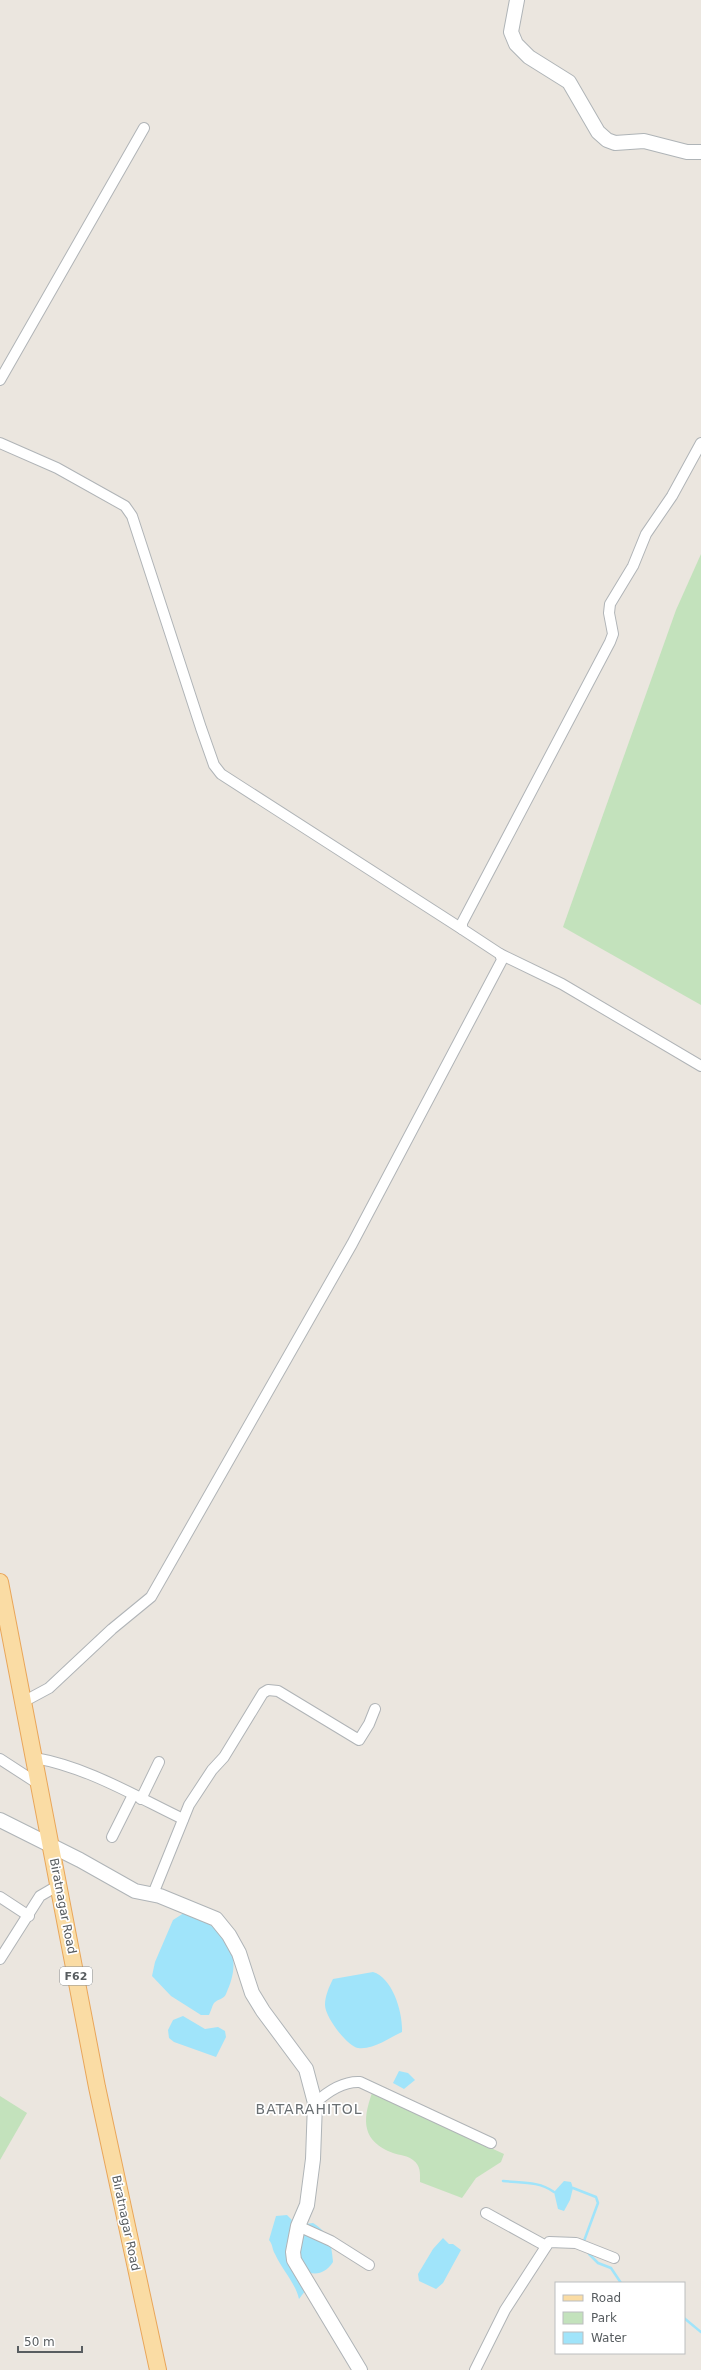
<svg xmlns="http://www.w3.org/2000/svg" width="701" height="2370" font-family="'DejaVu Sans',sans-serif">
  <style>
    .green { fill: #c3e2bc }
    .water { fill: #a0e4fa }
    .lines { fill: none; stroke-linecap: round; stroke-linejoin: round }
    .stream { stroke: #a0e4fa; stroke-width: 2.5 }
    .street-casing { stroke: #b0b4b7; stroke-width: 12 }
    .secondary-casing { stroke: #afb4b7; stroke-width: 16 }
    .primary-casing { stroke: #e9a65a; stroke-width: 18 }
    .street { stroke: #fff; stroke-width: 10 }
    .secondary { stroke: #fff; stroke-width: 14 }
    .primary { stroke: #fadca4; stroke-width: 16 }
    .labels { text-anchor: middle; stroke-width: 3.5; stroke-linejoin: round; paint-order: stroke }
    .shield { fill: #fff; stroke: #8a8e90; stroke-width: 1 }
    .shield-label { font-size: 11px; font-weight: bold; fill: #585d60 }
    .street-label { font-size: 12px; fill: #585d60; stroke: #fff }
    .quarter-label { font-size: 14px; letter-spacing: 1px; fill: #696f72; stroke: #fff }
  </style>
  <rect width="100%" height="100%" fill="#ebe6df"/>
  <g class="green">
    <path d="M701,554V1005L563,927L676,610Z"/>
    <path d="M372,2093L504,2154L501,2162L476,2178L462,2198L420,2182C420,2173 421,2166 413,2160C409,2156 399,2155 393,2153C362,2141 362,2121 372,2093Z"/>
    <path d="M0,2096L27,2113L0,2160Z"/>
  </g>
  <g class="water">
    <path d="M187,1911C222,1929 247,1951 226,1994C224,1999 218,1999 214,2003C212,2006 211,2011 209,2015H201L171,1996L152,1976L155,1962L173,1920Z"/>
    <path d="M373,1972C393,1978 403,2013 402,2032C389,2038 373,2050 358,2048C347,2046 325,2017 325,2005C325,1996 329,1987 333,1979Z"/>
    <path d="M183,2016L205,2029L218,2027L225,2031L226,2037L216,2057L174,2042L169,2038L168,2030L173,2020Z"/>
    <path d="M399,2071L408,2073L415,2080L404,2089L393,2083Z"/>
    <path d="M564,2181L571,2182L573,2188L570,2200L564,2211L558,2209L554,2192Z"/>
    <path d="M287,2215L292,2220L286,2247L288,2258L305,2291L299,2299C295,2282 282,2270 275,2254C272,2249 273,2245 269,2240L276,2216Z"/>
    <path d="M313,2223C330,2234 331,2243 333,2262C325,2274 314,2277 302,2269L296,2246L305,2224Z"/>
    <path d="M443,2238L449,2244H453L461,2250L443,2283L436,2289L419,2281L418,2274L433,2249Z"/>
  </g>
  <g class="lines">
    <g class="stream">
      <path d="M503,2181C521,2183 539,2181 554,2192"/>
      <path d="M573,2188L596,2197L598,2203L584,2241"/>
      <path d="M589,2254L598,2263L611,2268L621,2283"/>
      <path d="M684,2318L701,2332"/>
    </g>
    <defs>
      <g id="street">
        <path d="M0,380L144,128"/>
        <path d="M0,443L57,468L125,506L132,516L201,728L214,765L221,774L462,929"/>
        <path d="M500,954L562,984L701,1066"/>
        <path d="M23,1702L49,1688L112,1629L151,1597L352,1244L502,960L500,954L462,929V923L610,642L613,634L609,613L610,604L633,566L646,534L672,496L701,443"/>
        <path d="M35,1758C87,1767 135,1796 183,1819"/>
        <path d="M0,1759L40,1785"/>
        <path d="M141,1799L159,1762"/>
        <path d="M112,1837L133,1795"/>
        <path d="M153,1894L189,1805L212,1770L224,1757L263,1693L268,1690L278,1691L359,1740L369,1724L375,1709"/>
        <path d="M0,1897L29,1916"/>
        <path d="M0,1959L40,1896L59,1885"/>
        <path d="M315,2103C327,2092 343,2081 360,2082L491,2143"/>
        <path d="M486,2213L546,2246"/>
        <path d="M298,2226L331,2241L369,2265"/>
        <path d="M475,2370L505,2310L549,2242L576,2243L614,2258"/>
      </g>
      <g id="secondary">
        <path d="M517,0L511,32L516,44L529,57L569,82L598,132L607,140L615,143L644,141L687,152H701"/>
        <path d="M0,1820L80,1860L135,1891L160,1896L216,1919L229,1935L239,1953L252,1993L263,2011L306,2069L315,2103L313,2159L307,2205L298,2226L293,2252L294,2260L360,2370"/>
      </g>
      <path id="primary" d="M0,1582L97,2087L158,2370"/>
    </defs>
    <use href="#street" class="street-casing"/>
    <use href="#secondary" class="secondary-casing"/>
    <use href="#primary" class="primary-casing"/>
    <use href="#street" class="street"/>
    <use href="#secondary" class="secondary"/>
    <use href="#primary" class="primary"/>
  </g>
  <g class="labels">
    <rect class="shield" x="60" y="1967" width="32" height="18" rx="3"/>
    <g class="shield-label">
      <text x="76" y="1980">F62</text>
    </g>
    <g class="street-label">
      <text transform="translate(63 1906) rotate(79)" y="4">Biratnagar Road</text>
      <text transform="translate(126 2223) rotate(78)" y="4">Biratnagar Road</text>
    </g>
    <g class="quarter-label">
      <text x="309" y="2114">BATARAHITOL</text>
    </g>
  </g>
  <rect x="555" y="2282" width="130" height="72" fill="#ffffff" stroke="#bcbebf"/>
  <rect x="563" y="2295" width="20" height="6" fill="#fadca4" stroke="#bcbebf"/>
  <text x="591" y="2302" font-size="12" fill="#585d60">Road</text>
  <rect x="563" y="2312" width="20" height="12" fill="#c3e2bc" stroke="#bcbebf"/>
  <text x="591" y="2322" font-size="12" fill="#585d60">Park</text>
  <rect x="563" y="2332" width="20" height="12" fill="#a0e4fa" stroke="#bcbebf"/>
  <text x="591" y="2342" font-size="12" fill="#585d60">Water</text>
  <path d="M18 2346v6h64v-6" fill="none" stroke="#585d60" stroke-width="2"/>
  <text x="24" y="2346" font-size="12" fill="#585d60" stroke="#ffffff" stroke-width="3" paint-order="stroke">50 m</text>
</svg>
